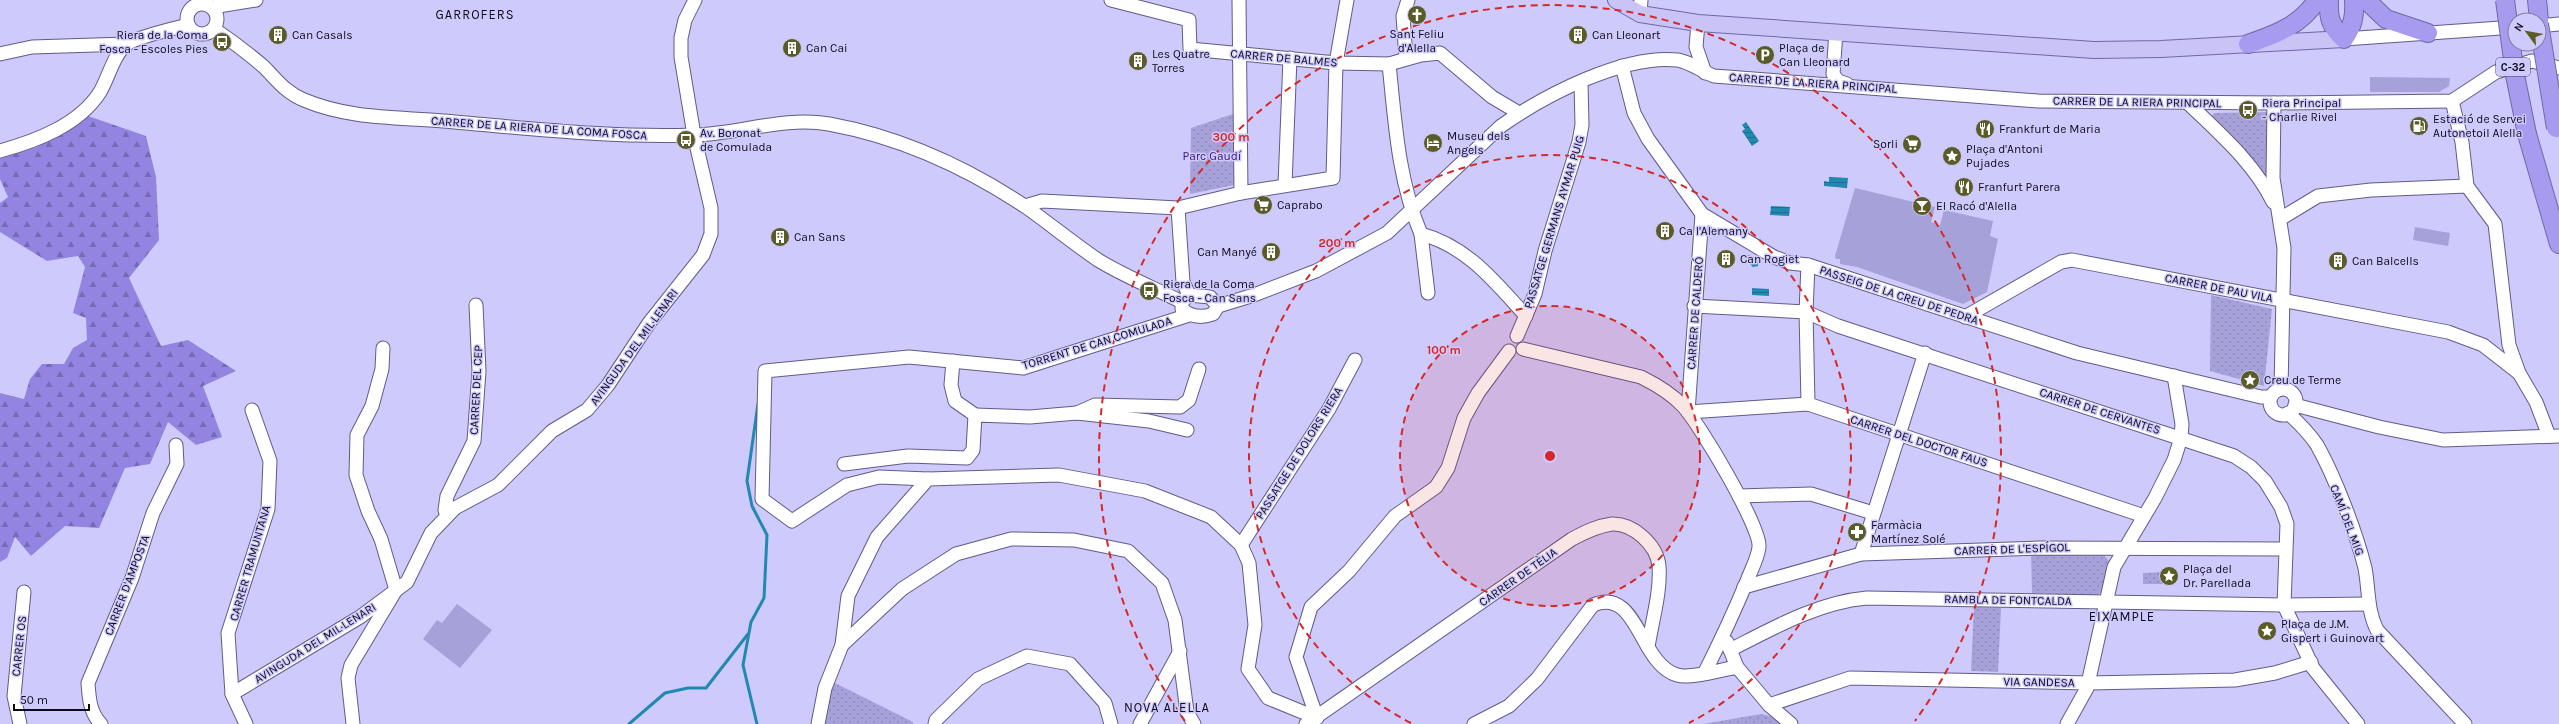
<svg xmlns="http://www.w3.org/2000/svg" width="2559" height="724" font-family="Karla,sans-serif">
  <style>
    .green { fill: url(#green-dots) }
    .forest { fill: url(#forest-firs) }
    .pitch { fill: #a7a1da }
    .water { fill: url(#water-rules) }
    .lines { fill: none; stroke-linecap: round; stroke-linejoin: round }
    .stream { stroke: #2189b0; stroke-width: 3 }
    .minor-casing { stroke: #605b87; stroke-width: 15 }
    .major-casing { stroke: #7068a5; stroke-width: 18 }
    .highway-casing { stroke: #7068a5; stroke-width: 20 }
    .minor { stroke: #fff; stroke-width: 13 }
    .major { stroke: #cac3f5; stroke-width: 16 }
    .highway { stroke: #a69bef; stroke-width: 18 }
    .highway-bridge-casing { stroke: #7068a5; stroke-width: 20; stroke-linecap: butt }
    .highway-bridge { stroke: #a69bef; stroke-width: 18 }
    .ring { fill: none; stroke: #d62828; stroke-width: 2; stroke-dasharray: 7 5 }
    .labels { text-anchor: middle; stroke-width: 3; stroke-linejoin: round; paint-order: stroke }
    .shield { fill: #cecafc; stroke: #47445e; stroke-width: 1 }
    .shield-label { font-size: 11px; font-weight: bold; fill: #0d0a1b }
    .poi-label { font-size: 12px; fill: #0d0a1b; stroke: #cecafc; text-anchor: start }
    .street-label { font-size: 12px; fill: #0d0a1b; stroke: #cecafc }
    .park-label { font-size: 12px; fill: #381280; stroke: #cecafc }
    .neighbourhood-label { font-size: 13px; letter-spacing: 1px; fill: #0d0a1b; stroke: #cecafc }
    .centre { fill: #d62828; stroke: #cecafc; stroke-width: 2 }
    .ring-label { font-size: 12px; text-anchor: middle; font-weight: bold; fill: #d62828; stroke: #cecafc; stroke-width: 3; stroke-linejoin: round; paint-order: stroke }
  </style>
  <defs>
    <pattern id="green-dots" width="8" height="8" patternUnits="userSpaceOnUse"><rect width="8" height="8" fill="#a7a1da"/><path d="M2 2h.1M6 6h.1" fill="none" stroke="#8f89ba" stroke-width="1.8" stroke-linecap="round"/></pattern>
    <pattern id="forest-firs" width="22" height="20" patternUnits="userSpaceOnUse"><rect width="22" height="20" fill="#9284e0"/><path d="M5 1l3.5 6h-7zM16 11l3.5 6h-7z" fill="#766ab5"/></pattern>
    <pattern id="water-rules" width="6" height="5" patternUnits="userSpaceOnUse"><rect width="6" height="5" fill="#2189b0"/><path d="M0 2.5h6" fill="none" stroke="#1b6e8e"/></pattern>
  </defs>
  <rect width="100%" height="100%" fill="#cecafc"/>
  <g class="green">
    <path d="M2270,112L2268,177H2265L2211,117L2214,113Z"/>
    <path d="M1233,114L1234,185L1190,194L1191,128Z"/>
    <path d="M2211,295L2272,309L2264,386L2210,371Z"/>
    <path d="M2031,553L2103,554L2109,561L2102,592L2096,595L2032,593Z"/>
    <path d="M2164,572V584H2143V573Z"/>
    <path d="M1974,607L2001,608L1998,672L1971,671Z"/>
    <path d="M823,677L913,722V724H821Z"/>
    <path d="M1761,714L1778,718L1783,724H1703Z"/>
  </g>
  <path class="forest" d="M88,116L146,136L156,177L159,240L129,278L161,346L188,340L236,371L203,386L222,437L196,445L168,422L150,464L125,468L99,528L65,526L31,556L15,537L7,558L0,562V393L24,399L30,379L42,364H64L73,348L87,340L86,318L73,313L85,267L78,256L47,261L0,232V203L8,197L0,179V159L37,147Z"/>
  <g class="pitch">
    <path d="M2370,77L2450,78L2449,86L2439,92H2370Z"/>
    <path d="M1855,188L1935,207L1931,222L1940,225L1944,210L1993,221L1990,236L1998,239L1987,292L1963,304L1857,267L1840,264V259H1836L1835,256Z"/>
    <path d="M2415,227L2450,233L2448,246L2413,240Z"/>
    <path d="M457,604L492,630L460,668L423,639L437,620L442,623Z"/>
  </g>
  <g class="water">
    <path d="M1746,122L1759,141L1752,146L1742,131L1745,129L1742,125Z"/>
    <path d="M1829,177L1848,178L1847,188L1824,186V181L1829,182Z"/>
    <path d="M1771,206L1790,207L1789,216L1770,215Z"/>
    <path d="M1748,255L1758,259V266L1753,267L1746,260Z"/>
    <path d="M1752,288L1769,289V296L1752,295Z"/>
  </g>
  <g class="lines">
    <g class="stream">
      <path d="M629,724L665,693L688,688H706L748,634"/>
      <path d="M757,724L743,665L751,622L764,598L767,535L752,506L747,481L758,404"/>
    </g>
    <defs>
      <g id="minor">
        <path d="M1111,0L1189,20L1190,49L1336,63L1389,64L1421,55L1440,53L1492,97L1519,113"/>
        <path d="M1239,0L1241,193"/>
        <circle cx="202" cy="19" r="15"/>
        <path d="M212,7L256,0"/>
        <path d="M1640,14L1641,0"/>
        <path d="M1698,23L1696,47L1705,73"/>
        <path d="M2539,26L2559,24"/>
        <path d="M214,29C232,41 248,53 264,67C277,80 286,93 304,100C349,119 396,117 443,121C527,128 610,138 694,135C738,134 785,116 829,124C900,137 966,167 1026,207C1050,224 1073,243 1098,260C1124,276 1154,288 1182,302"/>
        <path d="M1836,32L1833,74L1838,81L1847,84"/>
        <path d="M2344,39L2515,27"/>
        <path d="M0,54L32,47L127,44"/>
        <path d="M1406,58L1403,16L1408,0"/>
        <path d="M1389,64C1395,121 1398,180 1421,234C1467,246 1495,282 1526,316"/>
        <path d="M1622,66L1634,113L1648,139L1702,214L1774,257L1790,263L1808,265L2077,353L2261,397H2270"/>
        <path d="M2452,101L2462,142L2467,186L2495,224L2509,345L2519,373L2536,402L2549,436"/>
        <path d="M2274,103L2273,178L2284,248L2281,389"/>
        <path d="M2189,104C2220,134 2254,163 2273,202"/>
        <path d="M0,151C36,141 79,125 100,92C109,77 113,55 127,44C135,38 175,28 188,25"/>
        <path d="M1285,185L1290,58"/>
        <path d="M1025,206L1042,201L1178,208L1241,193L1333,178L1336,63L1347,0"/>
        <path d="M1178,208L1183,282L1189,295"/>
        <path d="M2280,219L2318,196L2371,190L2467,186"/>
        <path d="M1421,234L1428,293"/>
        <path d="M1189,295L1210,297L1218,306L1213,314C1202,318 1191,317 1182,309V302Z"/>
        <path d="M1218,306L1254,295L1316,271L1387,233L1501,126C1545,95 1624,54 1678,60C1690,62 1703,72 1714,76L2038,101L2276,103L2452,101L2496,72L2532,61L2559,68"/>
        <path d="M1694,306L1806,312L1838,326L2234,456L2251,467L2265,481L2281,507L2287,524L2284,605L2313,668L2358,724"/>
        <path d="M1965,317L2061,262L2072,260L2448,332L2483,345L2519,373"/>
        <path d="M1517,336L1535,294L1545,251L1579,142L1582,125L1581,82"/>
        <path d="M1523,349L1641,377C1657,385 1671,393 1683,406C1699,423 1761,527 1759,547C1758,558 1751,570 1747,581C1734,612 1720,642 1705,672"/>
        <path d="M953,361L951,385L955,401L975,415"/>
        <circle cx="2283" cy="402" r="13"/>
        <path d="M1808,404L1806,312L1808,265"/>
        <path d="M2295,405L2379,427L2443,440L2559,436"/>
        <path d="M1688,412L1808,404L2144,516"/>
        <path d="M1688,412L1702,214"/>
        <path d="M1077,413L1095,405L1180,407L1189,400L1199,369"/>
        <path d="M2288,413C2299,423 2309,433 2317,445C2335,477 2356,532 2365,568C2369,589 2367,610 2377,630L2465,724"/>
        <path d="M844,464L908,456L967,458L973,450L975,415L1030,417L1077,413L1149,421L1187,430"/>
        <path d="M928,479L879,477L847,485L792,521L762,499L765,371L909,357L1023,368L1189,315"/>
        <path d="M1739,496L1811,494L1873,513"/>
        <path d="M447,516L445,510L447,496L474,441L479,371L476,305"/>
        <path d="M1241,545L1329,409L1355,360"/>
        <path d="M1861,554L1925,353"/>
        <path d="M1744,587L1861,554L2040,548L2285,549"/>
        <path d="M1727,642L1737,667L1769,705L1791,724"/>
        <path d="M842,645L848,596L877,537L928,479L1059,475L1145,491L1211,517L1241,545L1249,563L1255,625L1248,669L1268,698L1317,718L1296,657L1311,607L1349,571L1395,516L1436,487L1448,468L1464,418L1478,393L1509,351"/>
        <path d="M1730,650C1773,628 1819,602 1867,598L2284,605L2369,604"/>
        <path d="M232,694L228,633L268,509L270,461L252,410"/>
        <path d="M1769,705L1850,678L2089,683L2235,680L2275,673L2311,662"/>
        <path d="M20,724L14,696L24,592"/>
        <path d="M101,724C90,713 89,698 88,683L132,578L153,513L177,464L176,445"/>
        <path d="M246,724L232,694L360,617L407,582L431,533L455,508L498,485L552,431L587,410L608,385L649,323L703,255L711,234V208L694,135L681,57V38L685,20L695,0"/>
        <path d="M353,724L348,678L351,665L396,590L381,539L368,511L356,475L357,435L372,406L382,369L383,348"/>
        <path d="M818,724L825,688L842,645L902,589L956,554L1011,539L1074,540L1128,551L1162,583L1175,620L1187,712L1194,724"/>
        <path d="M935,724L936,720L978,679L1027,656L1070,664L1105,703L1111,724"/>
        <path d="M1140,724L1180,651"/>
        <path d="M1306,724L1572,539C1585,532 1597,526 1612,524C1633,523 1657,545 1659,566C1661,592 1652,621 1648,647"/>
        <path d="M1474,724L1509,706L1537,679L1593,605C1638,586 1639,664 1677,675C1691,679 1720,670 1737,667"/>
        <path d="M2067,724L2087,688L2114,567L2155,498L2174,460L2181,438L2182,424L2174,376"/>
      </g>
      <path id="major" d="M1616,0L1640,14L1698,23L2094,50L2161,49L2344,39"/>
      <g id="highway">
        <path d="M2329,0C2328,18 2331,27 2344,39C2353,26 2355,16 2354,0"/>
        <path d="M2366,0L2386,19L2428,33"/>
        <path d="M2537,0L2539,20"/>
        <path d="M2248,44C2276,34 2300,26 2317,0"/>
        <path d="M2527,134L2559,244"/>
      </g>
    </defs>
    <use href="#minor" class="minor-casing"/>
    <use href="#major" class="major-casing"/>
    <use href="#highway" class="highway-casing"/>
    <use href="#minor" class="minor"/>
    <use href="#major" class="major"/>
    <use href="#highway" class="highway"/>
    <defs>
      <g id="highway-bridge">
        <path d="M2505,0L2515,75L2527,134"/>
        <path d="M2539,24L2556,128"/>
      </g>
    </defs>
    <use href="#highway-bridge" class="highway-bridge-casing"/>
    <use href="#highway-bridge" class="highway-bridge"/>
  </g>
  <circle cx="1550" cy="456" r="150" fill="#d62828" fill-opacity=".12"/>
  <g class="ring">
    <circle cx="1550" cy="456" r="150"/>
    <path d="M1411 723A301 301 0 1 1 1689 723"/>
    <path d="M1185 721A451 451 0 1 1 1915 721"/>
  </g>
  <defs>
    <symbol id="church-disc" viewBox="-11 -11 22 22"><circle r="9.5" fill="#5b5b28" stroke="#cecafc"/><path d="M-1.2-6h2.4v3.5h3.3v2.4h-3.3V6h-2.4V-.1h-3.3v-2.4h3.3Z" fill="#fff"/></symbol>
    <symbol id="building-disc" viewBox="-11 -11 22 22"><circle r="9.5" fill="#5b5b28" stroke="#cecafc"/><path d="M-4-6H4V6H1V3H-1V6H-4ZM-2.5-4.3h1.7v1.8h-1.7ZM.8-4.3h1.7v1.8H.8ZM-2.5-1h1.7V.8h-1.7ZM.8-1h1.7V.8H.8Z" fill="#fff"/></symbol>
    <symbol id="bus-disc" viewBox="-11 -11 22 22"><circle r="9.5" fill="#5b5b28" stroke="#cecafc"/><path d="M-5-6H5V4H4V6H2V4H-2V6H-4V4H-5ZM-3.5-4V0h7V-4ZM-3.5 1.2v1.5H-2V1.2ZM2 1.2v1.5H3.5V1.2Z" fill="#fff"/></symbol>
    <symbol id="parking-disc" viewBox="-11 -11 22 22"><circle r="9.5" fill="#5b5b28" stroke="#cecafc"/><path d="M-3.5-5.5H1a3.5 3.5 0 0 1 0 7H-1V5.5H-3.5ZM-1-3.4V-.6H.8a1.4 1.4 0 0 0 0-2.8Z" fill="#fff"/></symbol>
    <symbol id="fuel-disc" viewBox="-11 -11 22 22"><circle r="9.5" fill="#5b5b28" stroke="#cecafc"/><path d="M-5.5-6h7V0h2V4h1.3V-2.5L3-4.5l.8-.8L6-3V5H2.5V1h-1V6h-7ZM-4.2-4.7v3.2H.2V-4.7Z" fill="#fff"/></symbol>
    <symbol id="restaurant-disc" viewBox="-11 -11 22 22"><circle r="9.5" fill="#5b5b28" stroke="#cecafc"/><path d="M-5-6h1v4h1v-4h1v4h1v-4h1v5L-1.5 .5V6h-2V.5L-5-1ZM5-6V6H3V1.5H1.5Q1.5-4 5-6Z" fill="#fff"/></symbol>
    <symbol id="hotel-disc" viewBox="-11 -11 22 22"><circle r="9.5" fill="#5b5b28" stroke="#cecafc"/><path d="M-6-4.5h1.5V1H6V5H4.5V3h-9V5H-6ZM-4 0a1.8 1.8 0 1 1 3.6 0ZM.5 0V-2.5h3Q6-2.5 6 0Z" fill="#fff"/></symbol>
    <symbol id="supermarket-disc" viewBox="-11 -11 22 22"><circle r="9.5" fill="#5b5b28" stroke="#cecafc"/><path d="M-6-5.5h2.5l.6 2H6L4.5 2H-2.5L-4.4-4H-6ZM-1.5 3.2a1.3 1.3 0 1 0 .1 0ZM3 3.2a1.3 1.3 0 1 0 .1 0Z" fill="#fff"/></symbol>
    <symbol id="sight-disc" viewBox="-11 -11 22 22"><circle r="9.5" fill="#5b5b28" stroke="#cecafc"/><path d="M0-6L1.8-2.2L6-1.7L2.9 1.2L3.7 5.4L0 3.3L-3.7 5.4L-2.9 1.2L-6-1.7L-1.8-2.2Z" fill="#fff"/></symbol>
    <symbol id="bar-disc" viewBox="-11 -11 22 22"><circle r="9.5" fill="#5b5b28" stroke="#cecafc"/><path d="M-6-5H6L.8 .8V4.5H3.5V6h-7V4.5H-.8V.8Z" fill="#fff"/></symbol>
    <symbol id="pharmacy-disc" viewBox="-11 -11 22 22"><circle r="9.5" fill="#5b5b28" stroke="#cecafc"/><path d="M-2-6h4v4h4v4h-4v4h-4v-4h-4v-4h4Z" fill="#fff"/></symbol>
  </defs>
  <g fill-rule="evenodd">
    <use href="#church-disc" x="1406" y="4" width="22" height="22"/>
    <use href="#building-disc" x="267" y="24" width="22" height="22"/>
    <use href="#building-disc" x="1567" y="24" width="22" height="22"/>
    <use href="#bus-disc" x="211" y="31" width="22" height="22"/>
    <use href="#building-disc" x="781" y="37" width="22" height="22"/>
    <use href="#parking-disc" x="1754" y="44" width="22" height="22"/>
    <use href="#building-disc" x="1127" y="50" width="22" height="22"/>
    <use href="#bus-disc" x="2237" y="99" width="22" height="22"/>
    <use href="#fuel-disc" x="2408" y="115" width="22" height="22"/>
    <use href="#restaurant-disc" x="1974" y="118" width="22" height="22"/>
    <use href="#bus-disc" x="675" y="129" width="22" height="22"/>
    <use href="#hotel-disc" x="1422" y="132" width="22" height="22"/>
    <use href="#supermarket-disc" x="1901" y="133" width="22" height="22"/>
    <use href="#sight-disc" x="1941" y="145" width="22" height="22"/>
    <use href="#restaurant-disc" x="1953" y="176" width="22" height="22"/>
    <use href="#supermarket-disc" x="1252" y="194" width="22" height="22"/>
    <use href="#bar-disc" x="1911" y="195" width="22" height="22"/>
    <use href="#building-disc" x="1654" y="220" width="22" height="22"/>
    <use href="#building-disc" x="769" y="226" width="22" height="22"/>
    <use href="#building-disc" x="1260" y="241" width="22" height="22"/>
    <use href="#building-disc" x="1715" y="248" width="22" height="22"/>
    <use href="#building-disc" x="2327" y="250" width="22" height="22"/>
    <use href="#bus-disc" x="1138" y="280" width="22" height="22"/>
    <use href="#sight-disc" x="2239" y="369" width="22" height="22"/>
    <use href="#pharmacy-disc" x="1846" y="521" width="22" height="22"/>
    <use href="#sight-disc" x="2158" y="565" width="22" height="22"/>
    <use href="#sight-disc" x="2256" y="620" width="22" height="22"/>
  </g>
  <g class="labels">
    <rect class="shield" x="2496" y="58" width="34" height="18" rx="3"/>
    <g class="shield-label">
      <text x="2513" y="71">C-32</text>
    </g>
    <g class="poi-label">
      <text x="1417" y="38" text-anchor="middle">Sant Feliu<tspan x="1417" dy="14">d'Alella</tspan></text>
      <text x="208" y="39" text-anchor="end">Riera de la Coma<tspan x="208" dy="14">Fosca - Escoles Pies</tspan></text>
      <text x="292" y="39">Can Casals</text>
      <text x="1592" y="39">Can Lleonart</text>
      <text x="806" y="52">Can Cai</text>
      <text x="1779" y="52">Plaça de<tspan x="1779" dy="14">Can Lleonard</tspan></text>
      <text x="1152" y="58">Les Quatre<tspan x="1152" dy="14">Torres</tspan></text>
      <text x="2262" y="107">Riera Principal<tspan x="2262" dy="14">- Charlie Rivel</tspan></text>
      <text x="2433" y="123">Estació de Servei<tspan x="2433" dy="14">Autonetoil Alella</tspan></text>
      <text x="1999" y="133">Frankfurt de Maria</text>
      <text x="700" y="137">Av. Boronat<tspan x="700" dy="14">de Comulada</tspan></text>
      <text x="1447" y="140">Museu dels<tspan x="1447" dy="14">Angels</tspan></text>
      <text x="1898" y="148" text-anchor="end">Sorli</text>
      <text x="1966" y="153">Plaça d'Antoni<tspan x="1966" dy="14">Pujades</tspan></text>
      <text x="1978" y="191">Franfurt Parera</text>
      <text x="1277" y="209">Caprabo</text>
      <text x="1936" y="210">El Racó d'Alella</text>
      <text x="1679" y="235">Ca l'Alemany</text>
      <text x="794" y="241">Can Sans</text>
      <text x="1257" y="256" text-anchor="end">Can Manyé</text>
      <text x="1740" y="263">Can Rogiet</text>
      <text x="2352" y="265">Can Balcells</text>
      <text x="1163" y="288">Riera de la Coma<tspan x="1163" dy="14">Fosca - Can Sans</tspan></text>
      <text x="2264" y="384">Creu de Terme</text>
      <text x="1871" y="529">Farmàcia<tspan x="1871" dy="14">Martínez Solé</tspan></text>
      <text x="2183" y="573">Plaça del<tspan x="2183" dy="14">Dr. Parellada</tspan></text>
      <text x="2281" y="628">Plaça de J.M.<tspan x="2281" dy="14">Gispert i Guinovart</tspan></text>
    </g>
    <g class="street-label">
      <text transform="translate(1284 58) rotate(5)" y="4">CARRER DE BALMES</text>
      <text transform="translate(1813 83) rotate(4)" y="4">CARRER DE LA RIERA PRINCIPAL</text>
      <text transform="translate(2137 102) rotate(1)" y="4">CARRER DE LA RIERA PRINCIPAL</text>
      <text transform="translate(539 128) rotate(4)" y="4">CARRER DE LA RIERA DE LA COMA FOSCA</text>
      <text transform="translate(1554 222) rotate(-73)" y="4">PASSATGE GERMANS AYMAR PUIG</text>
      <text transform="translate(2219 288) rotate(11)" y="4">CARRER DE PAU VILA</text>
      <text transform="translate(1899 295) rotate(18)" y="4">PASSEIG DE LA CREU DE PEDRA</text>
      <text transform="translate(1695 313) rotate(-86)" y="4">CARRER DE CALDERÓ</text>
      <text transform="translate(1097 343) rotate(-17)" y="4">TORRENT DE CAN COMULADA</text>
      <text transform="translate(634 347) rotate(-54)" y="4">AVINGUDA DEL MIL·LENARI</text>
      <text transform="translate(476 390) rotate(-87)" y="4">CARRER DEL CEP</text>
      <text transform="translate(2100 411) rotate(18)" y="4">CARRER DE CERVANTES</text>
      <text transform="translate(1919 441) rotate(18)" y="4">CARRER DEL DOCTOR FAUS</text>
      <text transform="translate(1299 453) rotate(-58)" y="4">PASSATGE DE DOLORS RIERA</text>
      <text transform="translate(2347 520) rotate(69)" y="4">CAMÍ DEL MIG</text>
      <text transform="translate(2012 549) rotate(-2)" y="4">CARRER DE L'ESPÍGOL</text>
      <text transform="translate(250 563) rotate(-74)" y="4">CARRER TRAMUNTANA</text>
      <text transform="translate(1518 577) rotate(-35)" y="4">CARRER DE TÈLIA</text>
      <text transform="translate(127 585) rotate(-69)" y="4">CARRER D'AMPOSTA</text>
      <text transform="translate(2008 600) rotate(1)" y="4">RAMBLA DE FONTCALDA</text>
      <text transform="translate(315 643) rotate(-32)" y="4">AVINGUDA DEL MIL·LENARI</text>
      <text transform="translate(19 646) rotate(-84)" y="4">CARRER OS</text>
      <text transform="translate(2039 682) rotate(1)" y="4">VIA GANDESA</text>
    </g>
    <g class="park-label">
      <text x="1212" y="160">Parc Gaudí</text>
    </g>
    <g class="neighbourhood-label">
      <text x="475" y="19">GARROFERS</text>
      <text x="2122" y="621">EIXAMPLE</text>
      <text x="1167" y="712">NOVA ALELLA</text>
    </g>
  </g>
  <circle cx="1550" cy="456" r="6" class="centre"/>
  <g class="ring-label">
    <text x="1231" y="141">300 m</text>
    <text x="1337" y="247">200 m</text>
    <text x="1444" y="354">100 m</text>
  </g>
  <g transform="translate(2527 32) rotate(302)"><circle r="19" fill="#cecafc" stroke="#817da2"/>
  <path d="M0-3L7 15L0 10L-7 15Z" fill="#5b5b28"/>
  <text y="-6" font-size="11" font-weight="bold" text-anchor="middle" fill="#0d0a1b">N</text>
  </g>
  <path d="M14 704v6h75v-6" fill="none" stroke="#0d0a1b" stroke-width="2"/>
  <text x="20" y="704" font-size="12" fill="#0d0a1b" stroke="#cecafc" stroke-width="3" paint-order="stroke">50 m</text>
</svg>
